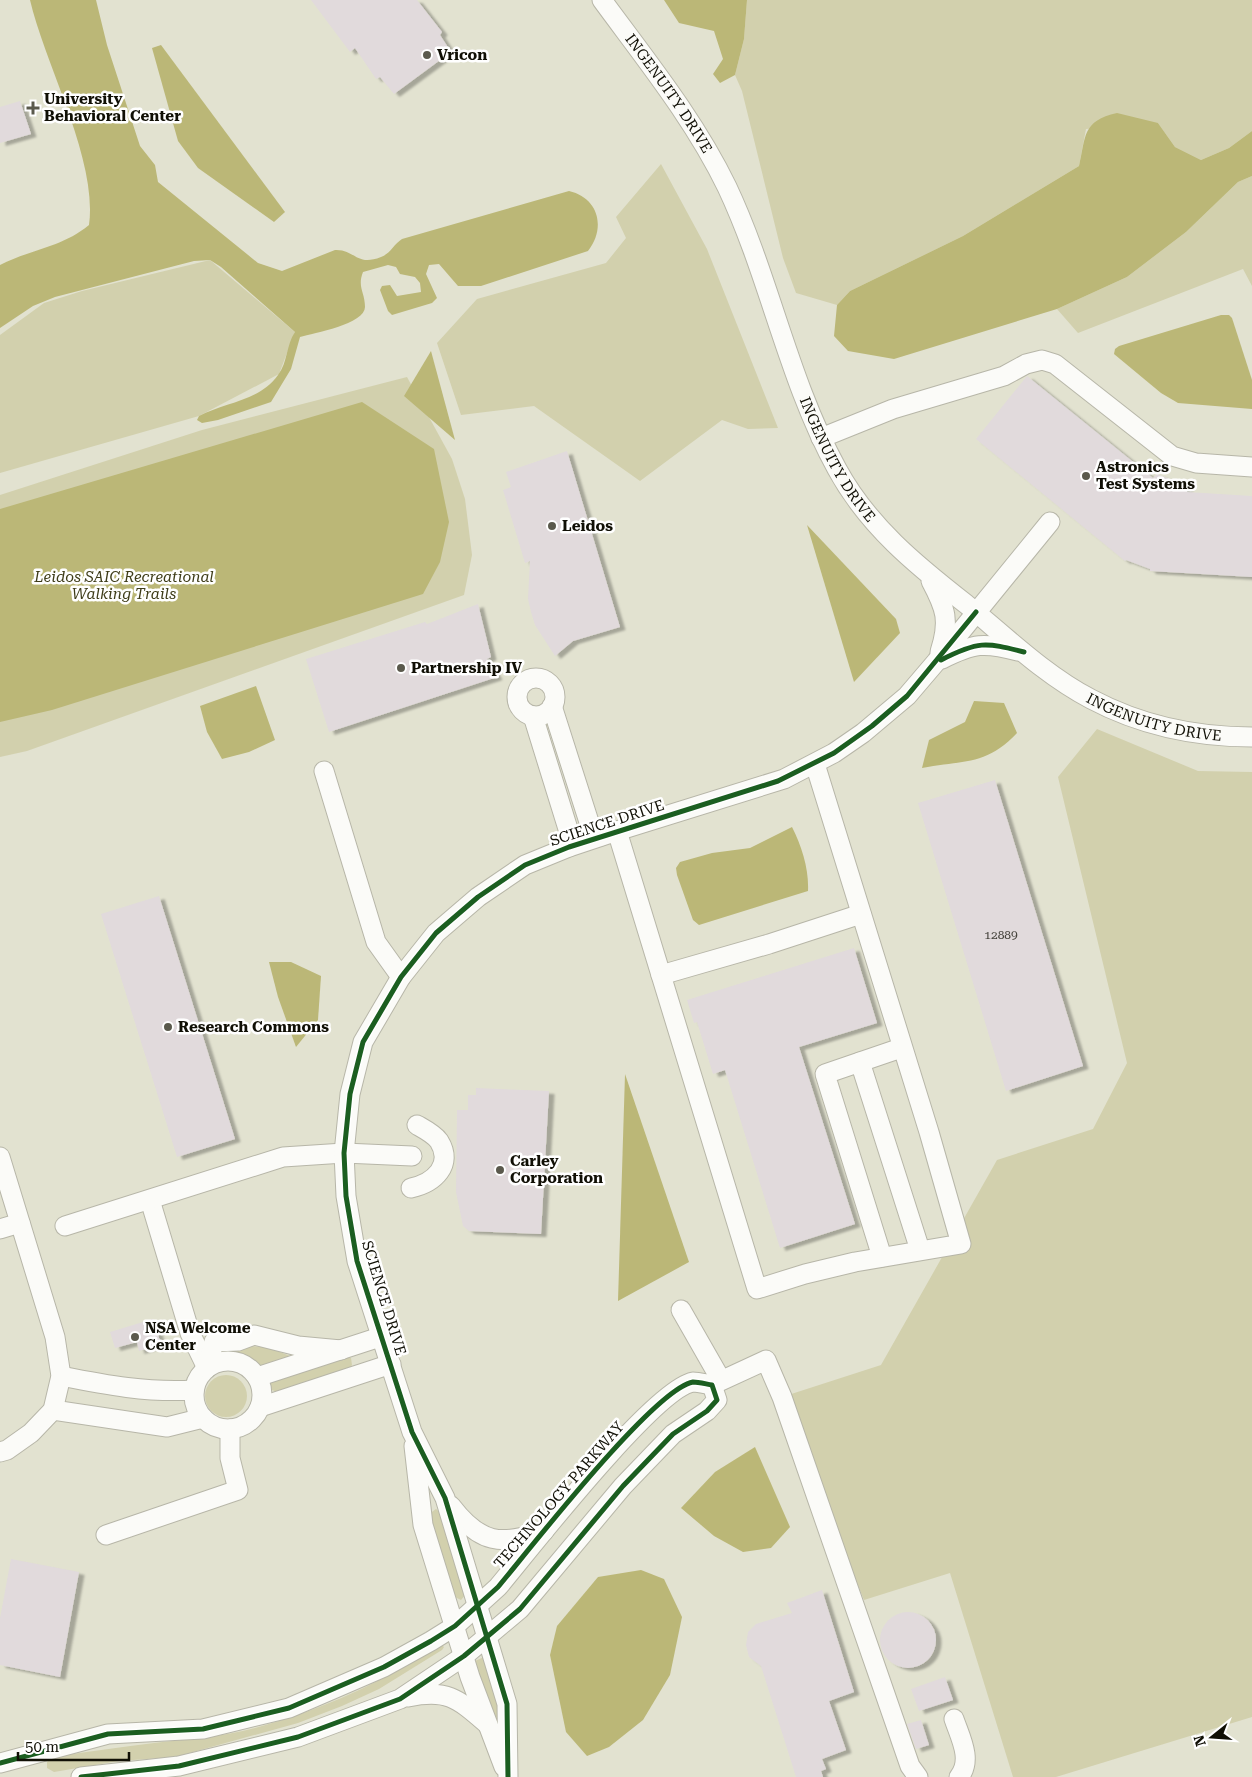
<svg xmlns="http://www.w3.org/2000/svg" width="1252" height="1777" font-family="'Roboto Serif',serif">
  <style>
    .green { fill: #d2d0ad }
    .water { fill: #bbb777 }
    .building { fill: #e1dadc; filter: url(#shadow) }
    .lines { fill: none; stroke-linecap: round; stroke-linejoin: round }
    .minor-casing { stroke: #b7b6a8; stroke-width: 21 }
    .minor { stroke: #fbfbf8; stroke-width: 19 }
    .cycleway-casing { stroke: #fff; stroke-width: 8 }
    .cycleway { stroke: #1b5e20; stroke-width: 5 }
    .poi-dot { fill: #5a594c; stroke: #fff; stroke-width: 2 }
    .labels { text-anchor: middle; stroke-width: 5; stroke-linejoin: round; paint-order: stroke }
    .number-label { font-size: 12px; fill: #44423b }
    .poi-label { font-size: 15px; font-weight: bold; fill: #100f05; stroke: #fff; text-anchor: start }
    .street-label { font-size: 15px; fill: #100f05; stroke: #fff }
    .park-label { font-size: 15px; font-style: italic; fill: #3e3c18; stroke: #fff }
  </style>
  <defs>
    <filter id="shadow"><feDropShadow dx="5.5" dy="3" stdDeviation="1" flood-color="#0004"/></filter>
  </defs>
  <rect width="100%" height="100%" fill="#e2e2d0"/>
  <g class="green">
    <path d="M747,0H1252V131L1229,148L1201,160L1175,147L1158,123L1086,129L1079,166L963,236L850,291L837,305L796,293L783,258L742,91L735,75L744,39Z"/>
    <path d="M661,164L707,249L778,428L748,429L722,420L640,481L534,406L461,415L437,343L477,299L606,263L626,238L616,217Z"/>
    <path d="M1252,176V286L1243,269L1078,333L1057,309L1127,277L1186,232L1238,182Z"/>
    <path d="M210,260L295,332L279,374L199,416L0,473V335L44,303L82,291Z"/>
    <path d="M407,377L452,459L465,499L472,555L464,595L27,751L0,757V495L202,430Z"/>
    <path d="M1097,729L1198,771L1252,772V1717L1056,1777H1013L950,1573L864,1600L782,1397L881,1365L997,1160L1093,1129L1127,1063L1058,777Z"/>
    <path d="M242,1345L270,1348L295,1358L270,1366L260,1365L241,1353L232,1354L226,1350Z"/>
    <path d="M346,1356L351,1358L352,1365L349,1369L277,1392L272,1390L270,1385L272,1381Z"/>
    <circle cx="226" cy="1396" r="21"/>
    <path d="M436,1509L442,1514L467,1593L461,1600L455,1597L429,1514Z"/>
    <path d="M441,1644L444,1647L442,1650L379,1689L342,1706L298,1723L175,1757L119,1761L54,1772L47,1768V1762L52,1757C86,1752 120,1747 154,1743C188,1739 222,1737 255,1728C321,1710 384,1682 441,1644Z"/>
    <path d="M484,1657L502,1712L504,1739L476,1670L475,1661Z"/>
  </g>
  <g class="water">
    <path d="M30,0H96L107,45L140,146L155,165L158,182L258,263L282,271L335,250C355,249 356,267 381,257C390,254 394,244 402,239L569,191C599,198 606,228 588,251L481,286H458L439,264L429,265L426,274L437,298L432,303L392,315L388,311L380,290L382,286L390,285L397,296L421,292L420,283L415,277L400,274L396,267L388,265L363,272C357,287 365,292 365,307C365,324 314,333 300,337L291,369L271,402L218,420L202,423L197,420L199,416C225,402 260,401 278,375C288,362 286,345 295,332L221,267L210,260L194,261L55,297L33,306L0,328V265C31,249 61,248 89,225C98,160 45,65 30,0Z"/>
    <path d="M664,0H747L744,39L735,75L720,83L713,74L723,59L714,31L679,23Z"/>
    <path d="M161,45L285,212L274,222L198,168L178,141L152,48Z"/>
    <path d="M1117,113L1158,123L1175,147L1201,160L1229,148L1252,131V176L1238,182L1186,232L1127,277L1057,309L894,359L848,351L834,336L837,305L850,291L963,236L1079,166C1086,136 1082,121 1117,113Z"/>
    <path d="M1221,315H1229L1232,318L1252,380V409L1178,403L1161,393L1114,354L1115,349L1119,346Z"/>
    <path d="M431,351L455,440L404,396Z"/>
    <path d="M362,402L434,449L449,522L440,562L423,594L52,710L0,722V509Z"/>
    <path d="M807,525L896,619L900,633L854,682Z"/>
    <path d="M256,686L275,740L249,752L222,759L207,732L200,706Z"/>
    <path d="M974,701L1004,703L1017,733C986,766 963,760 922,768L929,740L965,722Z"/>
    <path d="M792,827C802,847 809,869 808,891L699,925L693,920L677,875L676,868L680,862L712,853L750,848Z"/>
    <path d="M269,962H291L321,976L318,1020L296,1047L278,997Z"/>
    <path d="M625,1074L689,1262L618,1301Z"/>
    <path d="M755,1447L790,1527L771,1548L743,1552L714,1536L681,1508L715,1472Z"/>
    <path d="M641,1570L664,1579L682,1617L670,1675L643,1720L609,1747L587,1756L566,1732L550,1655L557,1626L598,1577Z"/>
  </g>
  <g class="building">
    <path d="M311,0H417L442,32L440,35L451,52L394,94L380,77L376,79L355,48L350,52Z"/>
    <path d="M20,101L31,134L0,143V107Z"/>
    <path d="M1027,376L1153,478L1157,474L1187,486V492L1252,496V577L1150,571V569L1126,560L1125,561L976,439Z"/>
    <path d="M567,451L620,627L573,641L555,656L535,625L531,612L528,599L530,561L525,563L503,490L511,487L506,472Z"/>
    <path d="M478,604L491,657L487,659L497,677L329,732L306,659L425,622L427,624Z"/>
    <path d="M995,780L1083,1066L1006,1091L918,803Z"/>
    <path d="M159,896L235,1139L177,1157L101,914Z"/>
    <path d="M854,948L877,1023L799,1047L855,1224L780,1248L725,1070L713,1074L697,1022L694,1023L687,1000Z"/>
    <path d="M476,1088L549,1091L541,1234L469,1231L463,1226L456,1192L457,1110H468V1095H476Z"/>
    <path d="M153,1319L161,1344L139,1351L137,1342L115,1348L110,1332Z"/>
    <path d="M11,1559L79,1572L60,1677L0,1665V1618Z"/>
    <path d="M822,1590L854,1692L829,1701L846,1750L822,1759L826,1769L821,1771L823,1777H796L761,1666L749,1657L746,1645L748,1632L756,1624L792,1613L787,1603Z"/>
    <circle cx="908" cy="1640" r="28"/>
    <path d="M945,1677L953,1700L919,1711L911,1689Z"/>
    <path d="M921,1720L929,1745L916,1749L907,1724Z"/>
  </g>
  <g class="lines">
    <defs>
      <g id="minor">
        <path id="s1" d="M602,0C646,60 694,119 727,187C770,278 788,380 837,469C868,526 916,565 966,604C1006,637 1045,675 1091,699C1140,725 1196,737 1252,737"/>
        <path d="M821,438L893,409L1004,376L1026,364L1042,360L1055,364L1172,456L1196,463L1252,467"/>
        <path d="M931,581C946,609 950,621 940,652"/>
        <path d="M942,659C974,643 984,642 1018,651"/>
        <circle cx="536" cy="697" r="19"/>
        <path d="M552,706L589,822L601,836"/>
        <path d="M533,716L568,829L569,847"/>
        <path d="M324,771L376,942L401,977"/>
        <path d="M617,831L757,1289L805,1274L855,1262L961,1244L929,1132L815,764"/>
        <path d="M661,975L769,944L861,914"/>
        <path d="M860,1062L901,1048"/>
        <path d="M0,1157L55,1337L61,1376L53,1410L31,1433L7,1450L0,1452"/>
        <path d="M411,1188C434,1183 454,1165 439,1141C434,1134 424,1129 417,1125"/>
        <path d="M150,1200L190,1333L207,1368"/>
        <path d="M65,1226L283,1157L344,1153L412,1156"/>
        <path d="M0,1229L20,1223"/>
        <path d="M882,1257L825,1074L860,1062L920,1250"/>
        <path d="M681,1310L721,1380"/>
        <circle cx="228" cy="1395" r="34"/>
        <path d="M207,1368L214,1342L238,1341L254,1335L298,1346L341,1350"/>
        <path d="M61,1376C106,1385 148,1393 194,1390"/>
        <path d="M257,1377L383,1336"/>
        <path d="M712,1385L766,1360L782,1397L910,1766L918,1777"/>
        <path d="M260,1407L391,1364"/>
        <path d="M53,1410L167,1427L203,1418"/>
        <path d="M414,1446L423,1525L470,1677L504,1767"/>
        <path d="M451,1506C480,1544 501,1546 544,1531"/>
        <path d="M106,1535L238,1490L230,1458V1429"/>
        <path d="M408,1697C447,1689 457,1698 486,1723"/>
        <path d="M954,1719C960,1737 973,1760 959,1777"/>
        <path d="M0,1763L108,1734L203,1729L289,1708L384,1667L431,1641L455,1626L498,1587C529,1550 654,1389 693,1382C698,1382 706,1384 712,1385"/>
        <path d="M81,1777L179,1766L298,1737L400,1699L464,1656L520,1609L623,1486L673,1434L707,1411L717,1400L712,1385"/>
        <path d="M508,1777L507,1704L445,1498L412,1432L357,1261L346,1196L344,1153L350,1094L363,1042L401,977L436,933L478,897L525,865L569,847L617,831L784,779L834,753L863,733L907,696L936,662L1050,522"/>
      </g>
    </defs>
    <use href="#minor" class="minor-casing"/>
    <use href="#minor" class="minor"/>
    <defs>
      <g id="cycleway">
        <path d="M941,660C978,641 985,642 1024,652"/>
        <path d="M0,1763L108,1734L203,1729L289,1708L384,1667L431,1641L455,1626L498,1587C529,1550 654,1389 693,1382C698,1382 706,1384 712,1385L717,1400L707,1411L673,1434L623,1486L520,1609L464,1656L400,1699L298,1737L179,1766L81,1777"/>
        <path d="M508,1777L507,1704L445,1498L412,1432L357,1261L346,1196L344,1153L350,1094L363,1042L401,977L436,933L478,897L525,865L569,847L778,781L834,753L872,726L907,696L976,612"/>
      </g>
    </defs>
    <use href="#cycleway" class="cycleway-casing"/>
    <use href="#cycleway" class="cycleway"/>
  </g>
  <g class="poi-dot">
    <circle cx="427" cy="55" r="5"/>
    <path d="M30.5 100.5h5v5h5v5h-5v5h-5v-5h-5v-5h5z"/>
    <circle cx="1086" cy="476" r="5"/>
    <circle cx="552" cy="526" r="5"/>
    <circle cx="401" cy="668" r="5"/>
    <circle cx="168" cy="1027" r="5"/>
    <circle cx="500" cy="1170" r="5"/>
    <circle cx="135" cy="1337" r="5"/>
  </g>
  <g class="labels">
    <g class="number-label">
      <text x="1001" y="939">12889</text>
    </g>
    <g class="poi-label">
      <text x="437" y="60">Vricon</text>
      <text x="44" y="104">University<tspan x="44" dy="17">Behavioral Center</tspan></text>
      <text x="1096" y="472">Astronics<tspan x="1096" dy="17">Test Systems</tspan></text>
      <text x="562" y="531">Leidos</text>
      <text x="411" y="673">Partnership IV</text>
      <text x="178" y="1032">Research Commons</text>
      <text x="510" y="1166">Carley<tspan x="510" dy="17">Corporation</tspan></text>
      <text x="145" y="1333">NSA Welcome<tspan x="145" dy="17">Center</tspan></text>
    </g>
    <g class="street-label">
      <text dy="5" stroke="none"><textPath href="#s1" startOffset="115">INGENUITY DRIVE</textPath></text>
      <text dy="5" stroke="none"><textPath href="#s1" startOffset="520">INGENUITY DRIVE</textPath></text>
      <text dy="5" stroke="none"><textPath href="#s1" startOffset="940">INGENUITY DRIVE</textPath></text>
      <text transform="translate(607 823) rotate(-18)" y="5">SCIENCE DRIVE</text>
      <text transform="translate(384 1298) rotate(73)" y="5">SCIENCE DRIVE</text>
      <text transform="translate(559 1495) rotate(-49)" y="5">TECHNOLOGY PARKWAY</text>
    </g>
    <g class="park-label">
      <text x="124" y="582">Leidos SAIC Recreational<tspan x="124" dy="17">Walking Trails</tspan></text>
    </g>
  </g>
  <g transform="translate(1212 1737) rotate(253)" stroke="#ffffff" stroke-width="4" paint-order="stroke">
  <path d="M0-4L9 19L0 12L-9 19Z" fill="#100f05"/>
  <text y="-8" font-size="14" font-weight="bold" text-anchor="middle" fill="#100f05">N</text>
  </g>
  <path d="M18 1752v8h111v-8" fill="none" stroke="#100f05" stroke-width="2.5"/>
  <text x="25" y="1752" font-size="15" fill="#100f05" stroke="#ffffff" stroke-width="4" paint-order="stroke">50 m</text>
</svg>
